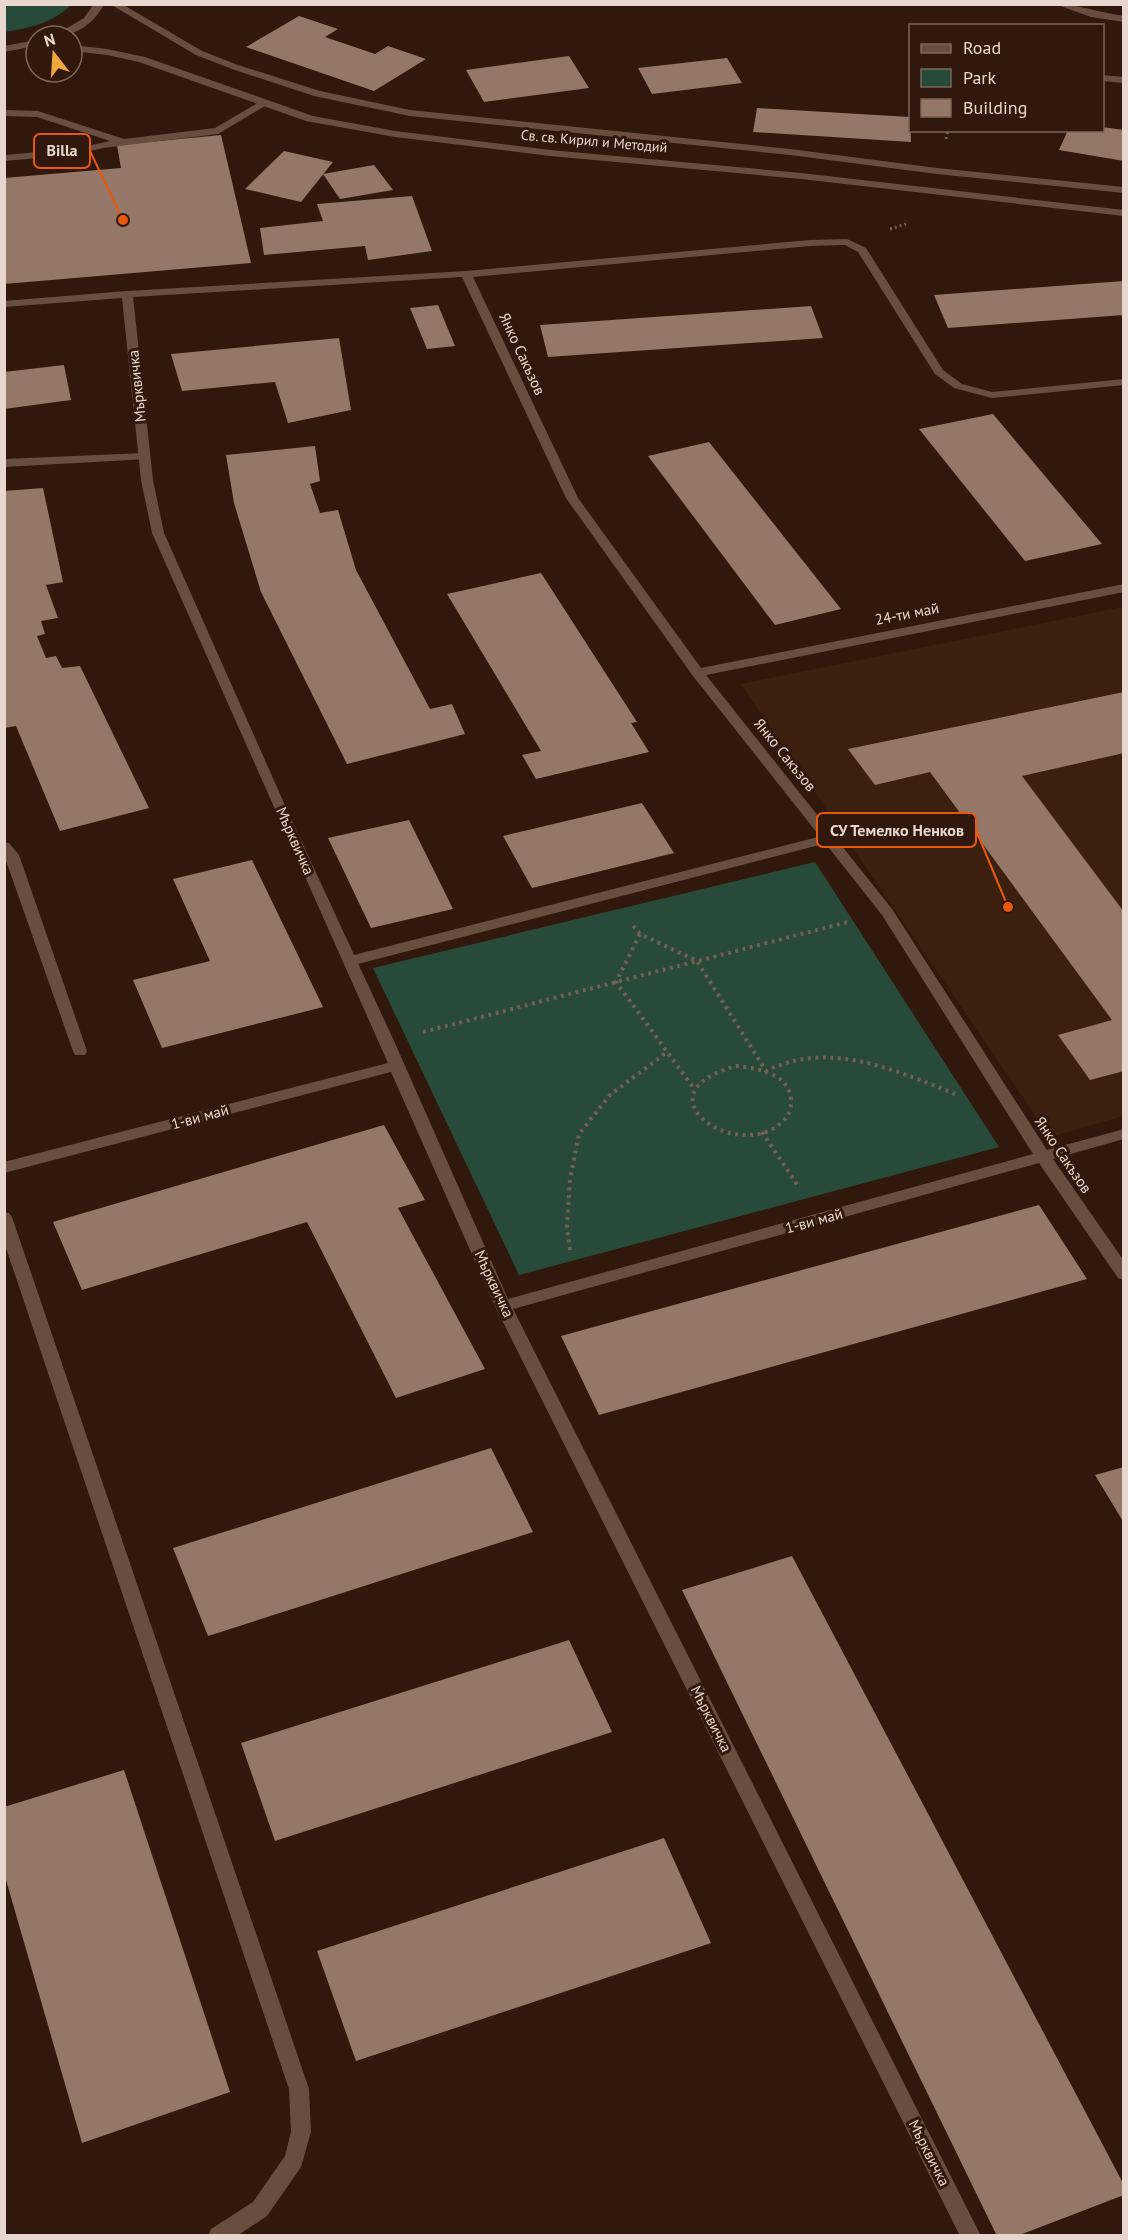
<svg xmlns="http://www.w3.org/2000/svg" width="1128" height="2240" font-family="'PT Sans',sans-serif">
  <style>
    .built { fill: #3c200f }
    .green { fill: #284a39 }
    .building { fill: #947769 }
    .lines { fill: none; stroke-linecap: round; stroke-linejoin: round }
    .path-far1 { stroke: #745f54; stroke-width: 3; stroke-dasharray: 2 3; stroke-linecap: butt }
    .path { stroke: #745f54; stroke-width: 4; stroke-dasharray: 3 4.5; stroke-linecap: butt }
    .service { fill: #684e40; fill-rule: evenodd }
    .minor { fill: #684e40; fill-rule: evenodd }
    .secondary { fill: #684e40; fill-rule: evenodd }
    .labels { text-anchor: middle; stroke-width: 6; stroke-linejoin: round; paint-order: stroke }
    .far-street-label { font-size: 14px; fill: #e7d7cf; stroke: #30190c }
    .street-label { font-size: 15px; fill: #e7d7cf; stroke: #30190c }
    .leader { fill: none; stroke: #e8590c; stroke-width: 2 }
    .callout-dot { fill: #e8590c; stroke: #30190c; stroke-width: 2 }
    .callout { fill: #30190c; stroke: #e8590c; stroke-width: 2 }
    .callout-label { font-size: 16px; text-anchor: middle; font-weight: bold; fill: #e7d7cf }
  </style>
  <rect width="100%" height="100%" fill="#30190c"/>
  <path class="built" d="M1123,607V1116L1050,1137L741,684Z"/>
  <g class="green">
    <path d="M5,4H71V5C53,23 29,28 5,32Z"/>
    <path d="M815,862L999,1147L519,1275L373,968Z"/>
  </g>
  <g class="building">
    <path d="M299,16L338,29L325,37L375,54L388,46L426,59L374,91L246,47Z"/>
    <path d="M569,56L589,88L484,102L466,70Z"/>
    <path d="M727,58L742,83L652,94L638,68Z"/>
    <path d="M757,108L910,117L911,142L753,132Z"/>
    <path d="M1102,127L1124,130V161L1059,150L1068,130H1102Z"/>
    <path d="M221,135L251,263L4,284V178L121,168L117,145Z"/>
    <path d="M284,151L333,162L301,202L245,189Z"/>
    <path d="M374,165L393,190L340,199L323,174Z"/>
    <path d="M412,196L432,251L368,260L365,246L264,255L260,228L323,221L317,204Z"/>
    <path d="M1124,281V315L948,328L934,295Z"/>
    <path d="M438,305L455,346L427,349L410,308Z"/>
    <path d="M811,306L823,338L548,357L540,325Z"/>
    <path d="M339,338L351,410L288,423L275,382L182,391L171,354Z"/>
    <path d="M64,365L71,400L4,409V372Z"/>
    <path d="M993,414L1102,544L1025,561L919,429Z"/>
    <path d="M709,442L841,609L775,625L648,456Z"/>
    <path d="M315,446L320,481L310,484L320,513L338,510L356,570L430,709L452,704L465,734L347,764L261,592L234,503L226,455Z"/>
    <path d="M43,488L63,582L46,585L58,618L41,621L45,634L37,636L46,658L56,656L62,668L80,666L149,808L60,831L16,726L4,728V491Z"/>
    <path d="M541,573L637,722L631,723L649,752L536,779L522,755L541,751L447,594Z"/>
    <path d="M1124,692V753L1022,776L1124,912V1071L1090,1080L1058,1035L1112,1020L930,772L875,785L848,749Z"/>
    <path d="M642,803L674,853L532,888L503,836Z"/>
    <path d="M409,820L453,909L371,928L328,838Z"/>
    <path d="M252,860L323,1007L162,1048L133,980L210,961L173,879Z"/>
    <path d="M384,1125L425,1200L398,1208L485,1369L396,1398L307,1222L82,1290L53,1222Z"/>
    <path d="M1039,1205L1087,1279L599,1415L561,1336Z"/>
    <path d="M491,1448L533,1532L208,1636L173,1548Z"/>
    <path d="M1124,1467V1523L1095,1475Z"/>
    <path d="M792,1556L1124,2185V2195L1017,2236H997L682,1590Z"/>
    <path d="M569,1640L612,1732L275,1841L241,1743Z"/>
    <path d="M124,1770L230,2092L82,2143L4,1873V1807Z"/>
    <path d="M664,1838L711,1943L356,2061L317,1951Z"/>
  </g>
  <g class="lines">
    <g class="path-far1">
      <path d="M946,139L948,130"/>
      <path d="M890,229L906,224"/>
    </g>
    <g class="path">
      <path d="M633,926L640,934L697,961L766,1071C829,1039 897,1071 958,1095"/>
      <path d="M640,934L616,982L695,1090"/>
      <path d="M423,1032L848,922"/>
      <path d="M736,1066C757,1068 788,1073 791,1099C792,1109 788,1117 781,1123C736,1163 635,1094 736,1066Z"/>
      <path d="M762,1132L798,1186"/>
      <path d="M570,1250L567,1227L570,1179L579,1134L610,1095L667,1052"/>
    </g>
    <g class="service">
      <path d="M1102,75L1124,77V83L1102,81Z"/>
      <path d="M261,101L270,103L218,134L103,148L74,155L4,161V155L74,149L110,141L37,117L4,116V110L38,111L124,139L215,128Z"/>
      <path d="M145,453L149,455V459L4,467V459Z"/>
      <path d="M830,834L835,835L837,838L835,841L350,966L343,961L350,956Z"/>
      <path d="M4,842L9,843L19,855L87,1051L85,1055H75L73,1051L4,855Z"/>
    </g>
    <g class="minor">
      <path d="M1055,4C1078,4 1100,13 1124,16V22L1091,17Z"/>
      <path d="M847,239L866,248L943,370L962,384L992,392L1124,379V385L992,398L954,388L935,374L858,252L845,245L810,246L473,277L578,498L701,668L1124,584V592L706,675L892,909L1047,1150L1124,1129V1139L1053,1159L1124,1261V1280L1118,1278L1039,1163L513,1309L981,2236H960L495,1306L391,1072L4,1173V1162L388,1063L152,533L141,480L122,298L4,307V301L127,291L466,271L810,240ZM462,277L566,498L693,676L882,915L1033,1154L508,1299L394,1041L292,821L164,533L153,480L133,297Z"/>
      <path d="M4,1212L9,1213L12,1217L309,2089L311,2132L301,2167L267,2216L237,2236H208L211,2229L253,2202L285,2156L291,2132L289,2089L4,1242Z"/>
    </g>
    <g class="secondary">
      <path d="M94,4H104C94,24 76,36 54,36L84,18Z"/>
      <path d="M110,4H122L202,51L238,65L320,91L410,110L790,149L937,168L1124,187V193L937,174L790,155L410,116L314,96L232,69L196,55Z"/>
      <path d="M36,40V46L4,52V46Z"/>
      <path d="M72,45L107,49L145,57L313,116L395,131L550,150L801,173L1124,210V216L801,179L550,156L395,137L306,121L139,62L107,55L72,51Z"/>
    </g>
  </g>
  <g class="labels">
    <g class="far-street-label">
      <text transform="translate(594 141) rotate(5)" y="5">Св. св. Кирил и Методий</text>
    </g>
    <g class="street-label">
      <text transform="translate(522 354) rotate(65)" y="5">Янко Сакъзов</text>
      <text transform="translate(137 386) rotate(-96)" y="5">Мърквичка</text>
      <text transform="translate(907 614) rotate(-11)" y="5">24-ти май</text>
      <text transform="translate(785 755) rotate(51)" y="5">Янко Сакъзов</text>
      <text transform="translate(295 841) rotate(66)" y="5">Мърквичка</text>
      <text transform="translate(200 1117) rotate(-15)" y="5">1-ви май</text>
      <text transform="translate(1063 1155) rotate(56)" y="5">Янко Сакъзов</text>
      <text transform="translate(814 1221) rotate(-15)" y="5">1-ви май</text>
      <text transform="translate(494 1284) rotate(65)" y="5">Мърквичка</text>
      <text transform="translate(711 1719) rotate(63)" y="5">Мърквичка</text>
      <text transform="translate(929 2153) rotate(63)" y="5">Мърквичка</text>
    </g>
  </g>
  <path class="leader" d="M123 220L90 151M1008 907L976 830"/>
  <g class="callout-dot">
    <circle cx="123" cy="220" r="6"/>
    <circle cx="1008" cy="907" r="6"/>
  </g>
  <g class="callout">
    <rect x="34" y="134" width="56" height="34" rx="6"/>
    <rect x="817" y="813" width="159" height="34" rx="6"/>
  </g>
  <g class="callout-label">
    <text x="62" y="156">Billa</text>
    <text x="897" y="836">СУ Темелко Ненков</text>
  </g>
  <rect width="1128" height="2240" fill="none" stroke="#e7d7cf" stroke-width="12"/>
  <rect x="909" y="24" width="195" height="108" fill="#30190c" stroke="#79655a" stroke-width="1.5"/>
  <rect x="921" y="44" width="30" height="9" fill="#684e40" stroke="#79655a" stroke-width="1.5"/>
  <text x="963" y="54" font-size="18" fill="#e7d7cf">Road</text>
  <rect x="921" y="69" width="30" height="18" fill="#284a39" stroke="#79655a" stroke-width="1.5"/>
  <text x="963" y="84" font-size="18" fill="#e7d7cf">Park</text>
  <rect x="921" y="99" width="30" height="18" fill="#947769" stroke="#79655a" stroke-width="1.5"/>
  <text x="963" y="114" font-size="18" fill="#e7d7cf">Building</text>
  <g transform="translate(54 54) rotate(343)"><circle r="28" fill="#30190c" stroke="#79655a" stroke-width="1.5"/>
  <path d="M0-4.5L10 22L0 15L-10 22Z" fill="#efa73d"/>
  <text y="-9" font-size="16" font-weight="bold" text-anchor="middle" fill="#e7d7cf">N</text>
  </g>
</svg>
